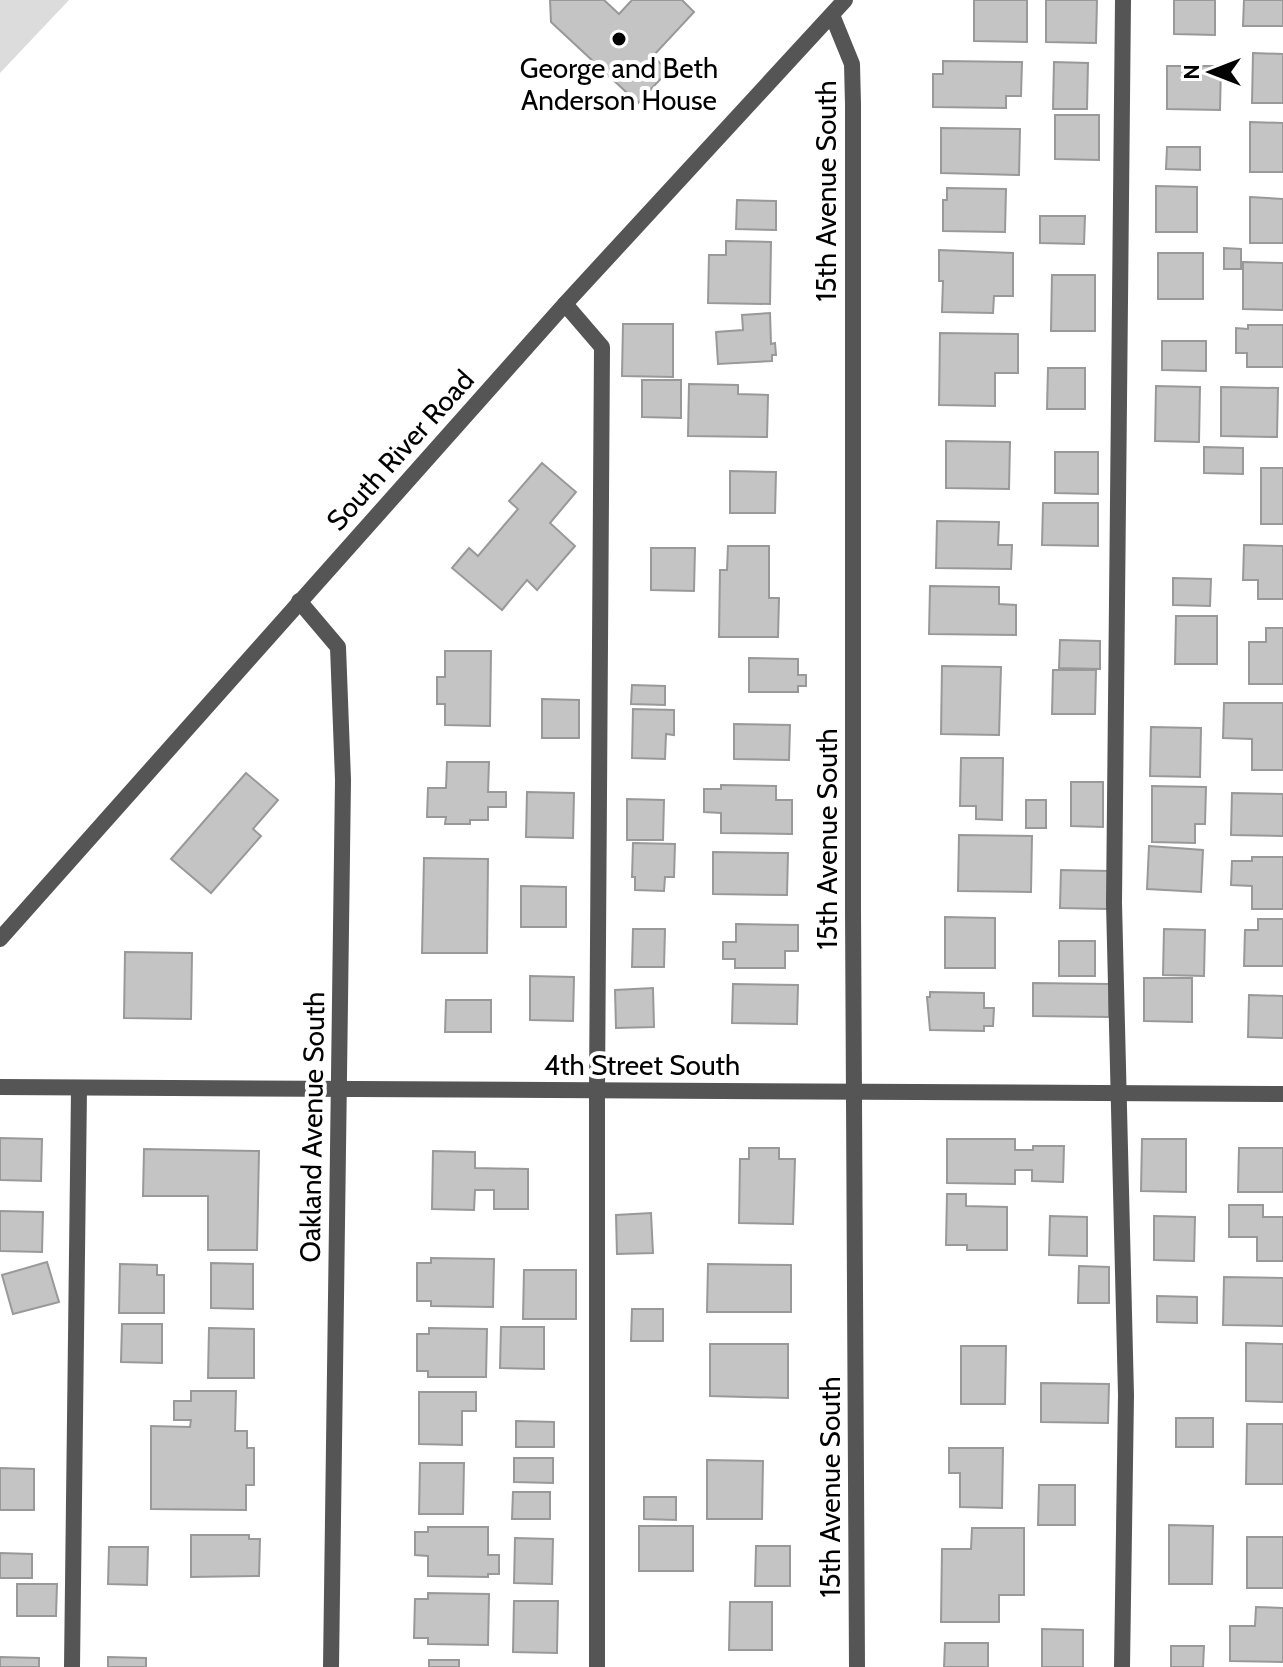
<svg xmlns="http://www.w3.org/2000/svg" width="1283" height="1667" font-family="Cabin,sans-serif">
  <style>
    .green { fill: #dcdcdc }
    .building { fill: #c4c4c4; stroke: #999; stroke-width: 2 }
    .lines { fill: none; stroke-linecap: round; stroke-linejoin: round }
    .lane { stroke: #555; stroke-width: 16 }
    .street { stroke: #555; stroke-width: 16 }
    .poi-dot { fill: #000; stroke: #fff; stroke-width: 3 }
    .labels { text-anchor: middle; stroke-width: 8; stroke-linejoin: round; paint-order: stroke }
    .poi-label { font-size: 28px; fill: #000; stroke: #fff }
    .street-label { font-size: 28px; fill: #000; stroke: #fff }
  </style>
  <rect width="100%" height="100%" fill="#fff"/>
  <path class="green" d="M0,0H69L0,73Z"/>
  <g class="building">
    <path d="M550,0H604L619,14L632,0H682L694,12L653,56L668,71L638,103L551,22Z"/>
    <path d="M974,0H1027V42L974,41Z"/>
    <path d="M1046,0H1097L1096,43L1046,42Z"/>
    <path d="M1174,0H1215V35L1174,34Z"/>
    <path d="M1244,0H1283V26H1243Z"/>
    <path d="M1253,53L1283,54V103H1252Z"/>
    <path d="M943,61L1022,62L1021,96H1006V108L933,107V74H943Z"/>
    <path d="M1054,62L1088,63L1087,109H1053Z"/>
    <path d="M1167,66H1221L1220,110L1167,109Z"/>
    <path d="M1055,115H1099V160L1055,159Z"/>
    <path d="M1250,122L1283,123V172H1250Z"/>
    <path d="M941,128L1020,129L1019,175L941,173Z"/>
    <path d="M1167,147H1200V170L1166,169Z"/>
    <path d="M1156,186L1197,187V232H1156Z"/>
    <path d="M947,188L1006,189L1005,232L943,231V200H947Z"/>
    <path d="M1250,197L1283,199V243H1250Z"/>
    <path d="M737,200L776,201V230L736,229Z"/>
    <path d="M1040,216H1085L1084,244L1040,243Z"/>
    <path d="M726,241L771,242L770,304L708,303L709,255H726Z"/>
    <path d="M1224,248L1241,249V269H1224Z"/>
    <path d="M939,250L1013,253V296H994L993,313L942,312L943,281H939Z"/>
    <rect x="1158" y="253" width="45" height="46"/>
    <path d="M1243,262L1283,263V310L1243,309Z"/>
    <path d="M1052,275H1095V331H1051Z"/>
    <path d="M770,313L771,344L775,343L776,355H772V361L718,364L716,332L743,330L742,315Z"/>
    <path d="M623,324H673V377L622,376Z"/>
    <path d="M1248,325H1283V367H1247V353H1236V328L1248,329Z"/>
    <path d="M940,333L1018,334V373H995V406L939,405Z"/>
    <path d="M1162,341H1206V371L1162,370Z"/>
    <path d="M1048,368H1085V409H1047Z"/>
    <path d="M642,380H681V418L642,417Z"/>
    <path d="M689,384L738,385V394L768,395L767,437L688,436Z"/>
    <path d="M1156,386L1200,387L1199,442L1155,441Z"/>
    <path d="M1221,387L1278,388L1277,437L1221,436Z"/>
    <path d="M946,441L1010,442L1009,489L946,488Z"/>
    <path d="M1204,447L1243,448V474L1204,473Z"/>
    <path d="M1055,452H1098V494L1055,493Z"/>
    <path d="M542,463L576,492L550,523L575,546L537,590L527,580L502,610L452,568L469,548L478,556L518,509L509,501Z"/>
    <rect x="1261" y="468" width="22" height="56"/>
    <path d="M730,471L776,472L775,513H730Z"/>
    <path d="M1043,503H1098V546L1042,545Z"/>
    <path d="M937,521L999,522L998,545H1012L1011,569L936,568Z"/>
    <path d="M1244,545L1283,546V599H1258V580H1243Z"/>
    <path d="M728,546H769V598H779L778,637H719L720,570H727Z"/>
    <path d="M651,548H695L694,591L651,590Z"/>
    <path d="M1173,578L1211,579L1210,606L1173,605Z"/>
    <path d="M930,586L999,587V604L1016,605V635L929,634Z"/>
    <path d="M1176,616H1217V664H1175Z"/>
    <path d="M1266,628H1283V684H1249V642H1266Z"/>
    <path d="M1060,640L1100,641V669L1059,668Z"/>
    <path d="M445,651H491L490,726L445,725V704H437V677H445Z"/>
    <path d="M749,658L798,659V675H806V686H798V692H749Z"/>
    <path d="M942,666L1001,667L999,735L941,734Z"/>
    <path d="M1053,670H1096L1095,714H1052Z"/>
    <path d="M632,685L665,686V705L631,704Z"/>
    <path d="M542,699L579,700V738H542Z"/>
    <path d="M1224,703H1283V770H1252V739L1223,738Z"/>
    <path d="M633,709L674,710V735L666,734L665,759L632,758Z"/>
    <path d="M734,724L790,725L789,760L734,759Z"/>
    <path d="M1151,727L1201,728L1200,777L1150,776Z"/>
    <path d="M961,758H1003L1002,820L976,819V806H960Z"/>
    <path d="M447,762H489L488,792H506V807H488V820H470V824H445L446,817H427L428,788H446Z"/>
    <path d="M246,773L278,800L253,829L261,836L211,893L171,859Z"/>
    <path d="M1071,782H1103V827L1071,826Z"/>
    <path d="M721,785L776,786V800H792V834L721,833V813L704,812V789H721Z"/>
    <path d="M1152,786L1206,787L1205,824H1195V843L1152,842Z"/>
    <path d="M527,792L574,793L573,838L526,837Z"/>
    <path d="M1232,793L1283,794V836L1231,835Z"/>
    <path d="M627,799L664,800L663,840H627Z"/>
    <rect x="1026" y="800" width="20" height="28"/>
    <path d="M959,835L1032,836L1031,892L958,891Z"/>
    <path d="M633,843L675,844L674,877H665L664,891L635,890V877H632Z"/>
    <path d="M1149,846L1203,850L1201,892L1147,889Z"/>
    <path d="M713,852L788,853L787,895L713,894Z"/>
    <path d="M1252,857H1283V909H1252V886L1231,885L1232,861H1252Z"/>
    <path d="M424,858L488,859L487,953H422Z"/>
    <path d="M1061,870L1109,871L1108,909L1060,908Z"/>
    <path d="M521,886L566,887V927H521Z"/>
    <path d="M945,917L995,918V968H945Z"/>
    <path d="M1258,919H1283V966H1244L1245,930H1258Z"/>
    <path d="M736,924L798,925V951H785V968H735V959H723V942H736Z"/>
    <path d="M633,929H665L664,967H632Z"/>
    <path d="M1164,929L1205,930L1204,976L1163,975Z"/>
    <rect x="1059" y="941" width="36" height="35"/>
    <path d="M125,952L192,953L191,1019L124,1018Z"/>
    <path d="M530,976L574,977L573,1021L530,1020Z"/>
    <path d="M1144,978H1192V1022L1144,1021Z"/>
    <path d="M1033,983L1109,984V1017L1033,1016Z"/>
    <path d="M733,984L798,985L797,1024L732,1023Z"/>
    <path d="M653,988L654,1027L616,1028L615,990Z"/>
    <path d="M930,992L984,993V1008H994L993,1026H984V1031L930,1030L927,997H930Z"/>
    <path d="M1249,995L1283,996V1038L1248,1037Z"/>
    <path d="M446,1000H491V1032H445Z"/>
    <path d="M0,1138L42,1139L41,1181L0,1180Z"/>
    <path d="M947,1139H1015V1150H1033V1146H1064L1063,1182L1032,1181V1170H1015V1184L947,1183Z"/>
    <path d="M1142,1139H1186V1192L1141,1191Z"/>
    <path d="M749,1148H779V1159H795L793,1224L739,1223L740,1159H749Z"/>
    <path d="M1239,1148H1283V1192H1238Z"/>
    <path d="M144,1149L259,1151L257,1250H208V1196H143Z"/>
    <path d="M433,1151L475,1152V1168L528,1169V1209H494V1190H475L474,1210L432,1209Z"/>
    <path d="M947,1194H966V1206L1007,1207V1250H967V1245H946Z"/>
    <path d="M1229,1205H1263V1217H1283V1261H1257V1237H1229Z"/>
    <path d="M0,1211L43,1212L42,1252L0,1251Z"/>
    <path d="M651,1213L653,1253L617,1254L616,1215Z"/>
    <path d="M1050,1216L1087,1217V1256L1049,1255Z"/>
    <path d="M1154,1216L1195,1217L1194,1261L1154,1260Z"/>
    <path d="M431,1258L494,1259L493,1307L431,1306V1301H417V1263H431Z"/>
    <path d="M47,1262L59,1302L13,1314L2,1275Z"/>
    <path d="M211,1263L253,1264V1309L211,1308Z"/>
    <path d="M120,1264L157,1265V1275H164V1313H119Z"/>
    <path d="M708,1264L791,1265V1312H707Z"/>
    <path d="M1079,1266L1109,1267V1303H1078Z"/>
    <path d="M524,1270H576V1319H523Z"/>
    <path d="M1224,1277L1283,1278V1326L1223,1325Z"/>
    <path d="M1157,1296L1197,1297V1323L1157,1322Z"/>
    <path d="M632,1309H663V1341H631Z"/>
    <path d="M122,1324H162V1363L121,1362Z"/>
    <path d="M501,1327H544V1369L500,1368Z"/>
    <path d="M209,1328L254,1329V1378H208Z"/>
    <path d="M429,1328L487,1329L486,1377H428V1371H417V1334H429Z"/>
    <path d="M1246,1343L1283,1344V1402L1246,1401Z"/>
    <path d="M710,1344H788V1398L710,1396Z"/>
    <path d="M961,1346H1006L1005,1404H961Z"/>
    <path d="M1041,1383L1109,1384L1108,1423L1041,1422Z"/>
    <path d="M191,1391H236L235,1431H247V1448H254V1485H246V1510L151,1509V1426L190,1427L191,1420H174V1401H191Z"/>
    <path d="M419,1392H476V1411H462V1445L419,1444Z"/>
    <rect x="1176" y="1418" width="37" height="29"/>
    <path d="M516,1421L554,1422V1447H516Z"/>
    <path d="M1247,1424H1283V1484H1246Z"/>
    <path d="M949,1448H1003L1002,1508L960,1507V1473H949Z"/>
    <path d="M514,1458H553V1483L514,1482Z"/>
    <path d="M707,1460L763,1461L762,1519H707Z"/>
    <path d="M420,1463H464L463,1514H419Z"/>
    <path d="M0,1468L34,1469V1510H0Z"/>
    <path d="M1039,1485H1075V1525H1038Z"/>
    <path d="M513,1492H550V1519H512Z"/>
    <path d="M644,1497H676V1520L644,1519Z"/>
    <path d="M1169,1525L1213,1526L1212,1584H1169Z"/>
    <rect x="639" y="1526" width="54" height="45"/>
    <path d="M428,1527H488V1555H499V1574H488V1577L428,1576V1556L415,1555V1532H428Z"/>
    <path d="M972,1528H1024V1595H999V1622H941L942,1549H971Z"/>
    <path d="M191,1535H249V1539H260L259,1576L191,1577Z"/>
    <rect x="1247" y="1537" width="36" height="51"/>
    <path d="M515,1538L553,1539L552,1584L514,1583Z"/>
    <path d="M756,1546H790V1586H755Z"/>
    <path d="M109,1547H148L147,1585L108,1584Z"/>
    <path d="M0,1553L32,1554V1578H0Z"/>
    <path d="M17,1584H57L56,1616H17Z"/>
    <path d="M428,1593L489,1594L488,1645L428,1644V1638H414L415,1599H428Z"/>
    <path d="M514,1601H558L557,1653L513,1652Z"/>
    <path d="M730,1602H772V1650H729Z"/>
    <path d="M1256,1607L1283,1608V1662L1230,1661V1626H1255Z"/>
    <path d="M1042,1629L1083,1630V1667H1042Z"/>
    <path d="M945,1643H988V1667H944Z"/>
    <path d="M1171,1646H1204L1203,1667H1171Z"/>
    <path d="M0,1657L39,1658V1667H0Z"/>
    <path d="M108,1657L146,1658V1667H108Z"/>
    <rect x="429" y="1660" width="30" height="7"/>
  </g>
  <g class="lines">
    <g class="lane">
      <path d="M565,304L602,347L597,1091V1667"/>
      <path d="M72,1667L79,1089"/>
      <path d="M1122,1667L1126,1395L1114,903L1123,0"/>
    </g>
    <g class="street">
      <path d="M832,15L852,64L853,104V910L857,1667"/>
      <path d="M299,601L338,647L343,780L331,1667"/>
      <path d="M0,939L565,304L845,0"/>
      <path d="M0,1087L1283,1094"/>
    </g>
  </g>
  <circle class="poi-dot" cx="619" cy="39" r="8"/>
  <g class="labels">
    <g class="poi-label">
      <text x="619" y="78">George and Beth<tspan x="619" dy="32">Anderson House</tspan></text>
    </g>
    <g class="street-label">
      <text transform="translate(826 191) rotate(-90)" y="10">15th Avenue South</text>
      <text transform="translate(400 450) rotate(-48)" y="10">South River Road</text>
      <text transform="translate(827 839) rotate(-90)" y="10">15th Avenue South</text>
      <text x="642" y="1075">4th Street South</text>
      <text transform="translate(312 1127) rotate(-89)" y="10">Oakland Avenue South</text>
      <text transform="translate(830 1487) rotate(-90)" y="10">15th Avenue South</text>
    </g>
  </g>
  <g transform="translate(1211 72) rotate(270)" stroke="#ffffff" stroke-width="6" paint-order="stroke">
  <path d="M0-6L14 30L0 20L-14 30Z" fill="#000000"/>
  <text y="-12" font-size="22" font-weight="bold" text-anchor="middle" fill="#000000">N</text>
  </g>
</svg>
